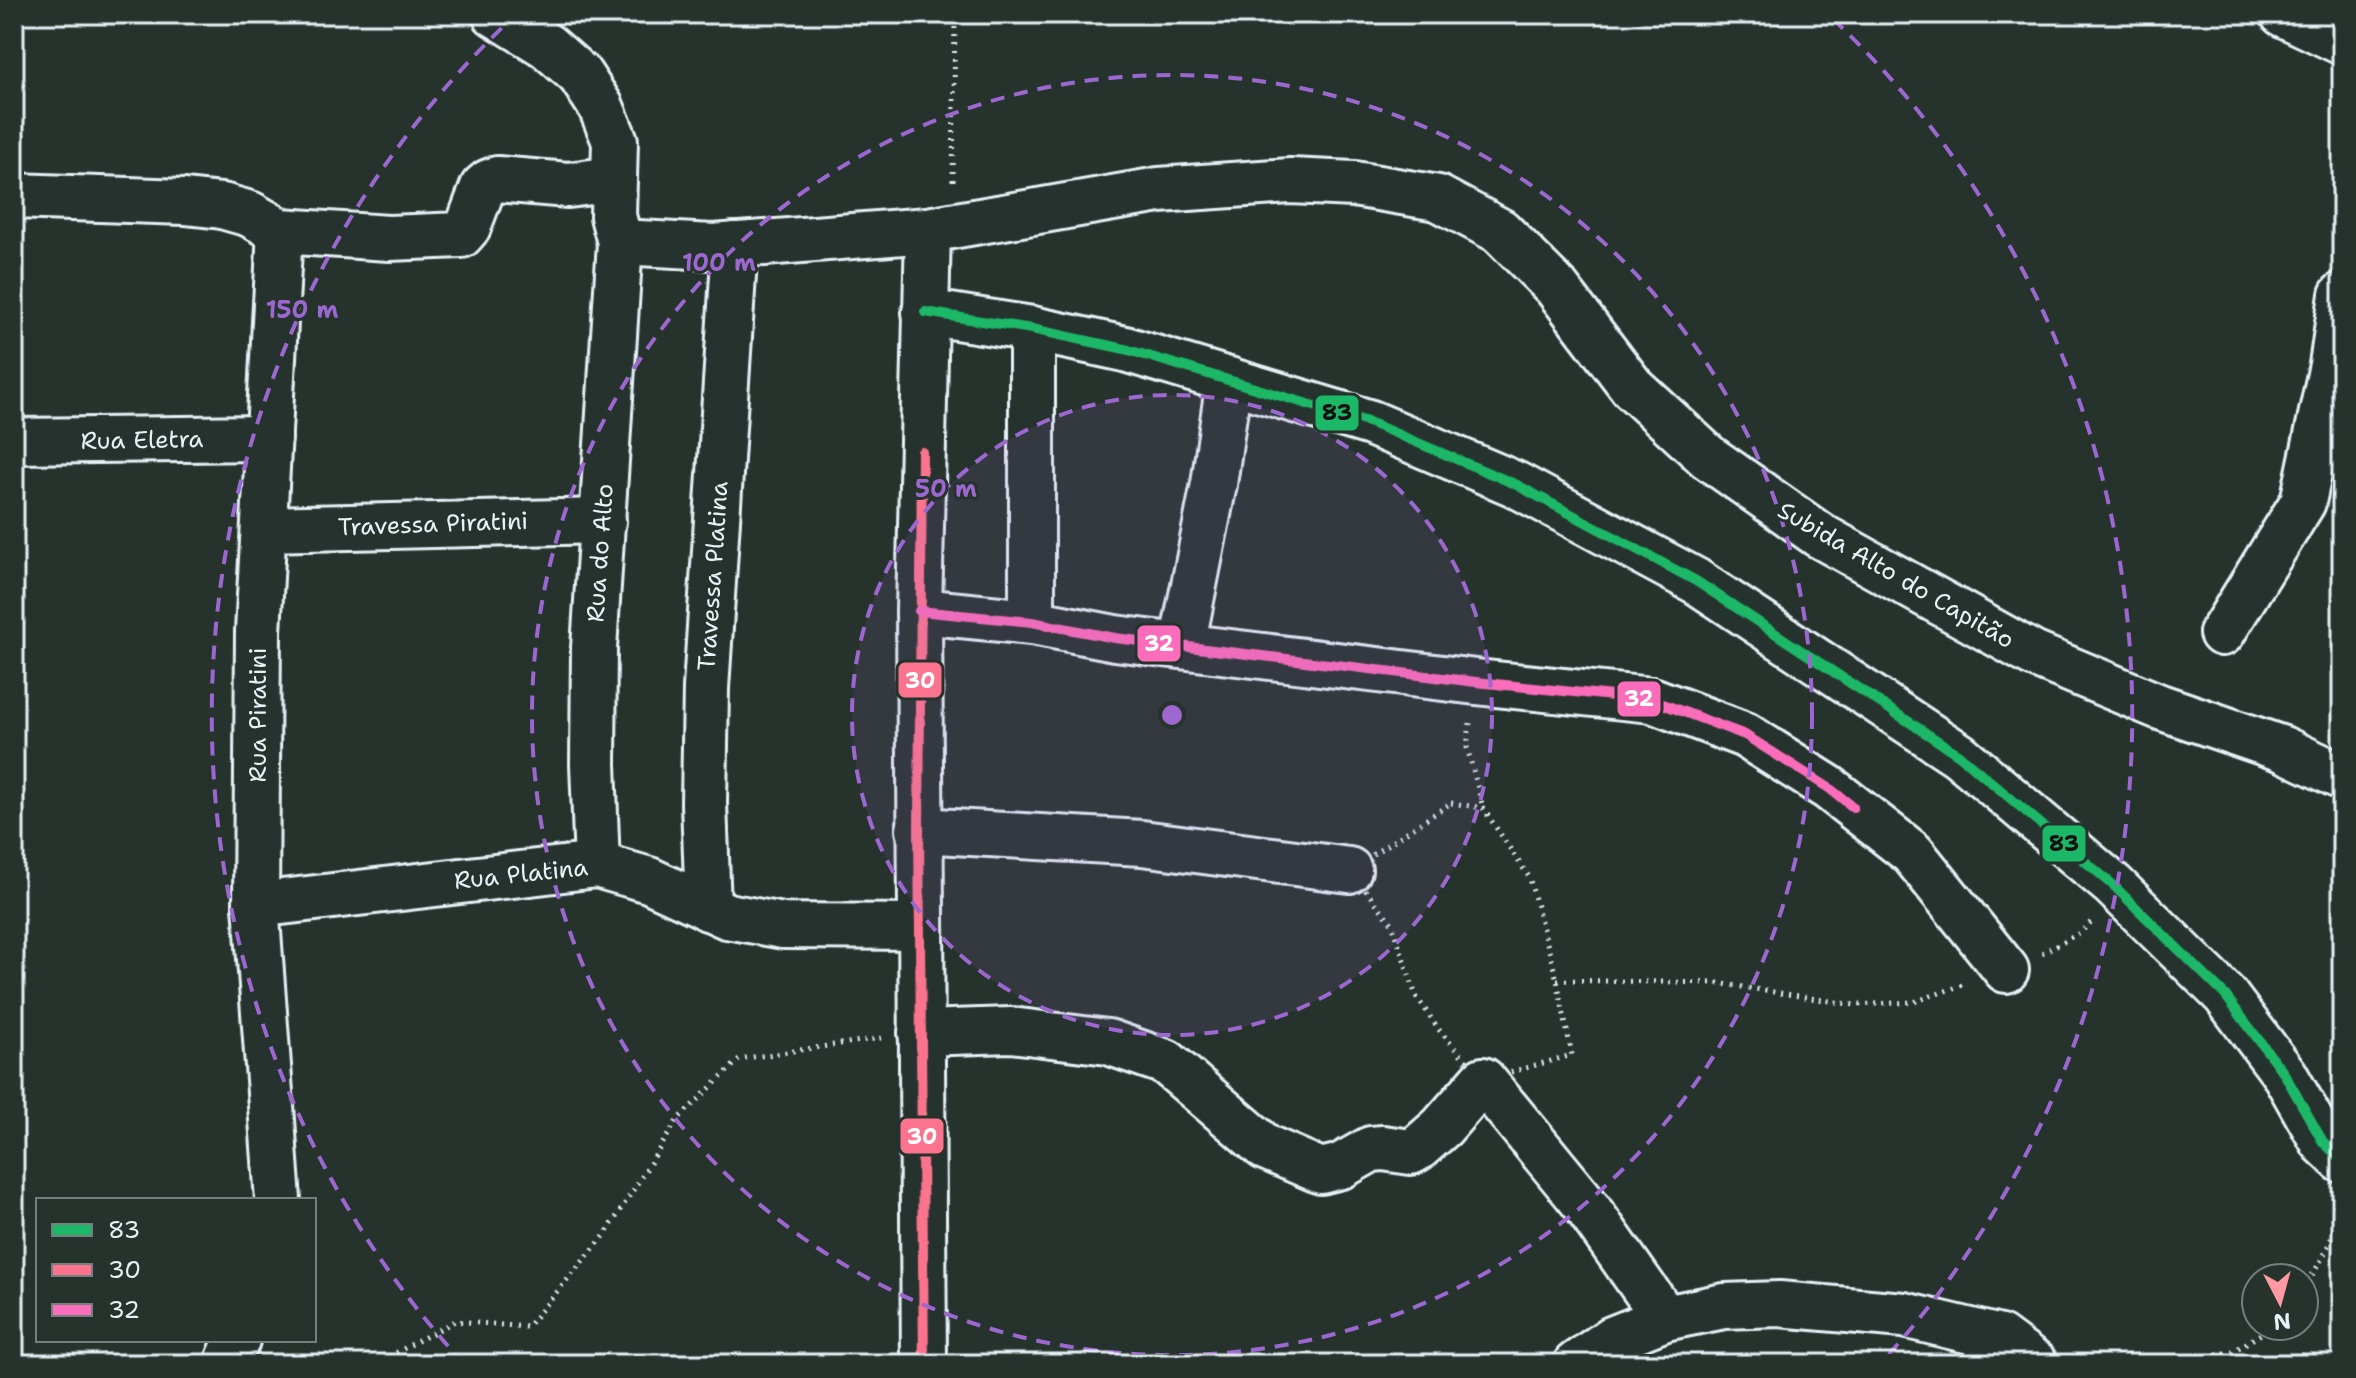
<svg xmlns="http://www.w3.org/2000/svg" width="2356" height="1378" font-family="'Shantell Sans',sans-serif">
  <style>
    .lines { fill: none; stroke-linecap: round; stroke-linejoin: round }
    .minor-casing { stroke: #e8f1f8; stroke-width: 50 }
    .path { stroke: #e8f1f8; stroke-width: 5; stroke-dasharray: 2 6; stroke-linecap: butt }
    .minor { stroke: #26332d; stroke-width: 44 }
    .bus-1-casing { stroke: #26332d; stroke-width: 16 }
    .bus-2-casing { stroke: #26332d; stroke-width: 16 }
    .bus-3-casing { stroke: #26332d; stroke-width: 16 }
    .bus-1 { stroke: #1ab867; stroke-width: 10 }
    .bus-2 { stroke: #fc738d; stroke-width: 10 }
    .bus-3 { stroke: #fb6dba; stroke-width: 10 }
    .ring { fill: none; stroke: #9c67d0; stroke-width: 4; stroke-dasharray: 14 10 }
    .labels { text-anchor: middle; stroke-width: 6; stroke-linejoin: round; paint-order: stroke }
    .street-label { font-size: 24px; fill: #e8f1f8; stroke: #26332d }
    .centre { fill: #9c67d0; stroke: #26332d; stroke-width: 4 }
    .ring-label { font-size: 24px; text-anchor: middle; font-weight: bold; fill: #9c67d0; stroke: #26332d; stroke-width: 6; stroke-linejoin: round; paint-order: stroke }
    .line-badge { stroke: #26332d; stroke-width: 3 }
    .badge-label { font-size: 22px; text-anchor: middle; font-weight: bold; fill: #fff }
    .pale-badge-label { font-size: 22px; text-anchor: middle; font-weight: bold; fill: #111 }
  </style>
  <rect width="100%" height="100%" fill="#26332d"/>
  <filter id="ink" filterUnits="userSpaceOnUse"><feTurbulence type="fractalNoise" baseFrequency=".0125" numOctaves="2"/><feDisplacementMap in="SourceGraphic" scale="16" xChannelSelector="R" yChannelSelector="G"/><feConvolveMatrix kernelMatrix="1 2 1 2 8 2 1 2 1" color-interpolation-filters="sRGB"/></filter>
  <g filter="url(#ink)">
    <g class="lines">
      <defs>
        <g id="minor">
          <path d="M495,14L547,46L580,75L601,107L615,141L613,216L620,242L713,247L928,230L1159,190L1290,181L1354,184L1438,198L1500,231L1556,287L1632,387L1708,457L1819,535L2033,654L2160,707L2283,749L2342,777"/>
          <path d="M2283,14L2342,42"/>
          <path d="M14,196L185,202L222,206L250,214L280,231L389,238L461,235L468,227L483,187L489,182L497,179L568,185L614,179"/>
          <path d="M925,312L1032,329L1125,349L1371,423L1515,484L1696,581L1959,755L2113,885L2225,995L2285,1075L2323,1142L2342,1160"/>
          <path d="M14,441L269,438"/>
          <path d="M264,529L603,521"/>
          <path d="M919,611L1032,622L1115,638L1476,682L1652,700L1745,735L1829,788L1912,853L2006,970"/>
          <path d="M1032,622V329"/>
          <path d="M2222,633L2303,502L2332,365L2342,295"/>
          <path d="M1182,646L1214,484L1229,380"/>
          <path d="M919,830L1142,843L1349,870"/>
          <path d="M597,865L593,764L594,648L620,242"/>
          <path d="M256,905L597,865L649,880L727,916L783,926L920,927"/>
          <path d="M708,908L704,803L706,688L735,245"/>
          <path d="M921,1033L1011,1030L1108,1042L1166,1062L1265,1147L1321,1171L1341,1166L1371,1149L1383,1148L1411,1152L1418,1148L1442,1127L1483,1080L1584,1203L1665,1318"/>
          <path d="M278,1200L256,905L258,632L280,231"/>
          <path d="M227,1364L237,1340"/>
          <path d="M924,1364L919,611L928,230"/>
          <path d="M1576,1364L1612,1339L1665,1318L1724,1306L1779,1304L1904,1315L2000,1338L2035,1364"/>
        </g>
      </defs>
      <use href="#minor" class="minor-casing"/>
      <g class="path">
        <path d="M953,181L955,14"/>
        <path d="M1470,723L1467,747L1483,808"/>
        <path d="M1451,803L1483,808L1529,877L1557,980L1572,1055L1483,1080L1440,1031L1416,996L1392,923L1349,870Z"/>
        <path d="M2042,953L2081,932L2091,922"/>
        <path d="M1557,980L1717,983L1855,1005L1914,1002L1963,985"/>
        <path d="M2304,1289L2324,1255L2342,1214"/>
        <path d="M375,1364L455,1321L527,1327L605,1235L678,1119L740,1059L881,1038"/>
        <path d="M2178,1364L2181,1360L2232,1352L2274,1326"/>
      </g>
      <use href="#minor" class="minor"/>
      <defs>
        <path id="bus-1" d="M925,312L1032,329L1125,349L1371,423L1515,484L1696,581L1959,755L2113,885L2225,995L2285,1075L2323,1142L2342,1160"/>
        <path id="bus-2" d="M922,452L919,830L924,1364"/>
        <path id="bus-3" d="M919,611L1032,622L1115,638L1476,682L1652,700L1745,735L1829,788L1853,807"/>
      </defs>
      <use href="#bus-1" class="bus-1-casing"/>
      <use href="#bus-2" class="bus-2-casing"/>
      <use href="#bus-3" class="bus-3-casing"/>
      <use href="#bus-1" class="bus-1"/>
      <use href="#bus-2" class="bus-2"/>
      <use href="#bus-3" class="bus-3"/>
    </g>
  </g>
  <circle cx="1172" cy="715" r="320" fill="#9c67d0" fill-opacity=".12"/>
  <g class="ring">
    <circle cx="1172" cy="715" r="320"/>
    <circle cx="1172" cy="715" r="640"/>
    <path d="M464 1364A960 960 0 0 1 511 19M1833 19A960 960 0 0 1 1880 1364"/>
  </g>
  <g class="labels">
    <g class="street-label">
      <text transform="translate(142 440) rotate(-1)" y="8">Rua Eletra</text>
      <text transform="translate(433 524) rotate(-2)" y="8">Travessa Piratini</text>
      <text transform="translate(600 553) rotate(-86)" y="8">Rua do Alto</text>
      <text transform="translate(1896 575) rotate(30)" y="8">Subida Alto do Capitão</text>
      <text transform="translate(713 576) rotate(-86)" y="8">Travessa Platina</text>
      <text transform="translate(258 715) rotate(-90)" y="8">Rua Piratini</text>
      <text transform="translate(521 874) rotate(-6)" y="8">Rua Platina</text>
    </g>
  </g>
  <circle cx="1172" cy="715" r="12" class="centre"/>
  <g class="ring-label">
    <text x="719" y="271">100 m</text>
    <text x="302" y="318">150 m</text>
    <text x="946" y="497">50 m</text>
  </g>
  <g class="line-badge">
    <rect x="1314" y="394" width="46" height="38" rx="8" fill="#1ab867"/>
    <rect x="1136" y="624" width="46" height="39" rx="8" fill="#fb6dba"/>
    <rect x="897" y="661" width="46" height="38" rx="8" fill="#fc738d"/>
    <rect x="1616" y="680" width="46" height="38" rx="8" fill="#fb6dba"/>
    <rect x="2041" y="824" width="46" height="39" rx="8" fill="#1ab867"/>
    <rect x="899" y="1117" width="46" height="38" rx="8" fill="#fc738d"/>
  </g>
  <g class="badge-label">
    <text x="1159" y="651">32</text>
    <text x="920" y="688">30</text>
    <text x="1639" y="706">32</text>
    <text x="922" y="1144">30</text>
  </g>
  <g class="pale-badge-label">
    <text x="1337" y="420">83</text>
    <text x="2064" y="851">83</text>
  </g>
  <rect width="2356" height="1378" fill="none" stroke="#26332d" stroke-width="48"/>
  <rect x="24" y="24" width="2308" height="1330" fill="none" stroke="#e8f1f8" stroke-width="3" filter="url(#ink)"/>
  <rect x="36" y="1198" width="280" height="144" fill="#26332d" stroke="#747f7e" stroke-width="2"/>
  <rect x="52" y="1224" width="40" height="12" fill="#1ab867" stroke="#747f7e" stroke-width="2"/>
  <text x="108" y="1238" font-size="24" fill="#e8f1f8">83</text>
  <rect x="52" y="1264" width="40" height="12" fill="#fc738d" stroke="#747f7e" stroke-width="2"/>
  <text x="108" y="1278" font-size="24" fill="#e8f1f8">30</text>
  <rect x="52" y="1304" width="40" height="12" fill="#fb6dba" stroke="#747f7e" stroke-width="2"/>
  <text x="108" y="1318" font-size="24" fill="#e8f1f8">32</text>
  <g transform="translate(2280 1302) rotate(174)"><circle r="38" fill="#26332d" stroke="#747f7e" stroke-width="2"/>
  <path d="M0-6L14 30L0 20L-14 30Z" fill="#ff9aa2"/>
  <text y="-12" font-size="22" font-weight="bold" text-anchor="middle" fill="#e8f1f8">N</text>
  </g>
</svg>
